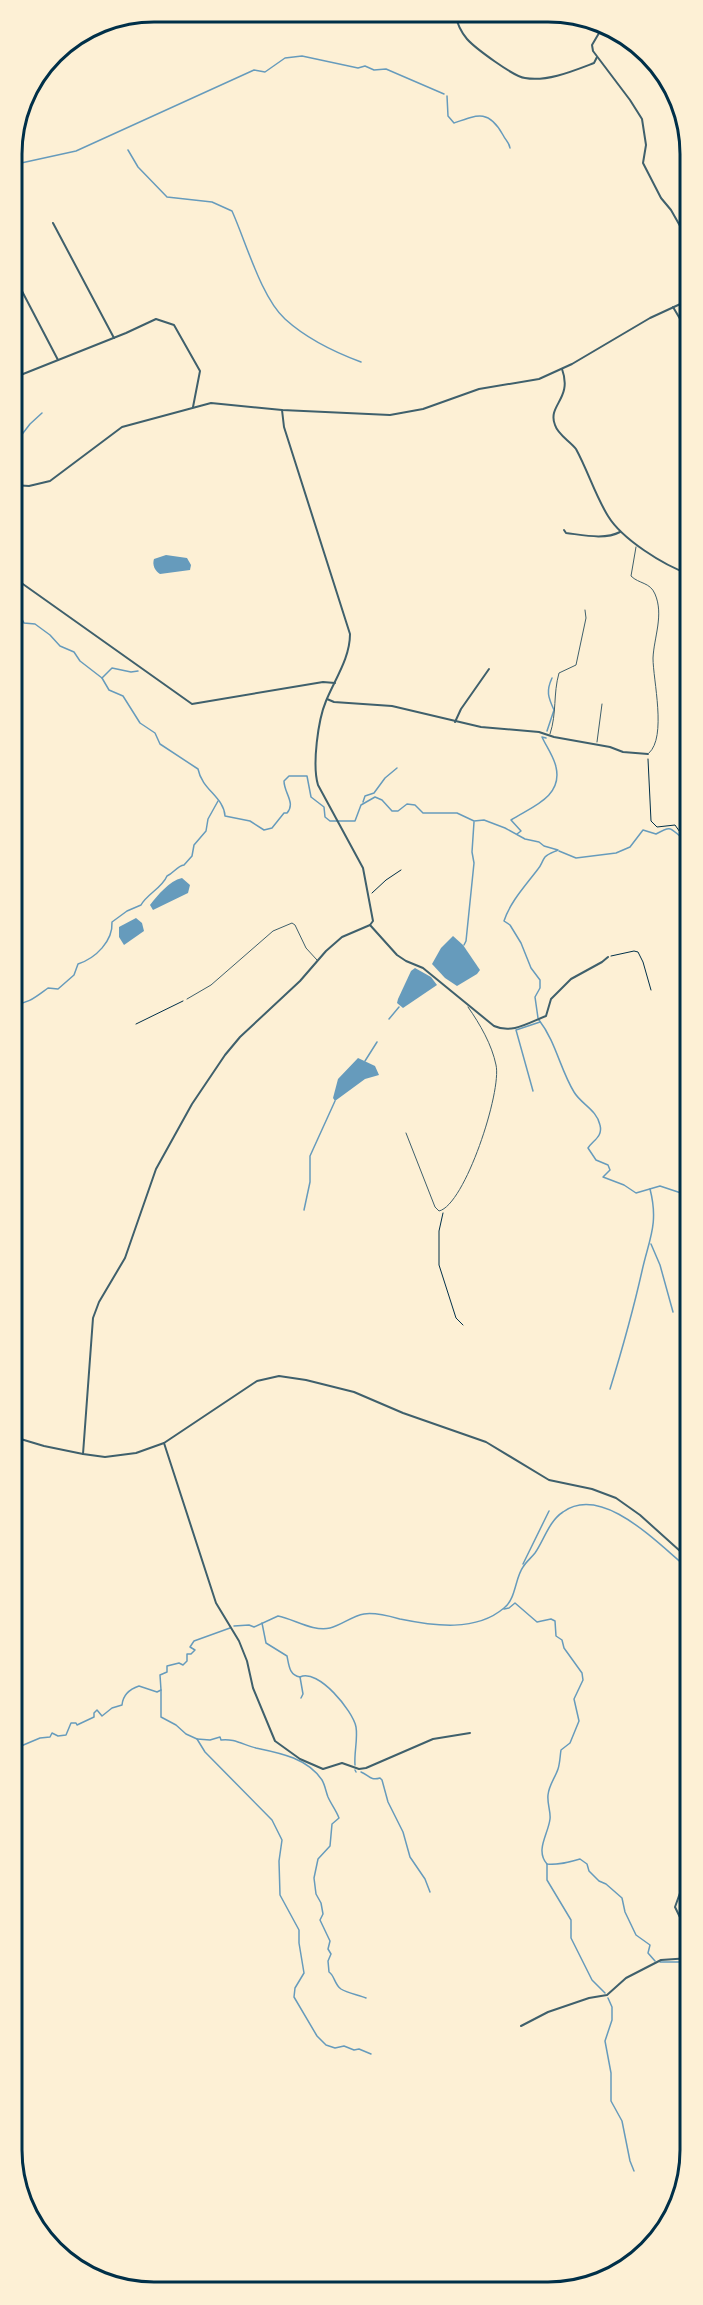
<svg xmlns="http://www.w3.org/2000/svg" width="703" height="2305" font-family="Jost,sans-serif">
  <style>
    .water { fill: #669bbc }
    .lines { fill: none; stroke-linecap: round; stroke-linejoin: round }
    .stream { stroke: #669bbc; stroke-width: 1.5 }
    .path { stroke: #003049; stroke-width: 1 }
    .service { stroke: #3f606c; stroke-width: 1 }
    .minor { stroke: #3f606c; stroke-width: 2 }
    .tertiary { stroke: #3f606c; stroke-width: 2 }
    .rim { fill: none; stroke: #003049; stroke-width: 3 }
  </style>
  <rect width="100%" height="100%" fill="#fdf0d5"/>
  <g class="water">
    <path d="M166,555L187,558L191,565L190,570L160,574C155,571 152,565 154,559Z"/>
    <path d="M182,878L190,885L188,893L153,910L150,905C158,895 169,881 182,878Z"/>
    <path d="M136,918L142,923L144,931L124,945L119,937V927Z"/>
    <path d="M453,936L463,945L480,970L477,974L457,986L445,978L432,964L441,948Z"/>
    <path d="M415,968L431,977L437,985L403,1008L397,1003L398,999L411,971Z"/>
    <path d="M358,1058L375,1066L379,1075L365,1079L335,1101L333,1098L338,1079Z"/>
  </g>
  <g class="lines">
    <g class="stream">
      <path d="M447,96L448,116L454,123C479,114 489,110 503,135C506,141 509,142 510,148"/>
      <path d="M128,150L138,167L167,197L212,202L232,211C246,242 261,297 285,319C307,339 334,352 361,362"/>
      <path d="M12,165L76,151L254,70L265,72L285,58L302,56L358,68L365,66L374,70L386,69L444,94"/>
      <path d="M13,446L30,424L42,413"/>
      <path d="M13,604L24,623L35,624L50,635L60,646L74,652L80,661L102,678L109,690L123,696L140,723L155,733L160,744L198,769C202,790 224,797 225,816L250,821L264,830L272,828L284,813H287C296,803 284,793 284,781L289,776H307L311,797L324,807L325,817L330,821H355L361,805L375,797L382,800L392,811H398L407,804L415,805L423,813H457L474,821L484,820L505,828L525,839L539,842L544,846L558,850C554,852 549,853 545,857C542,861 541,866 538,869C526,885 510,902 504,921L510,925L521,943L531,968L540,980V988L535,997L538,1018"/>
      <path d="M102,678L112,668L131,672L138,671"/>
      <path d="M547,731L554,710C548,697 546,691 552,678"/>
      <path d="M363,802L365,796L374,793L385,778L397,768"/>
      <path d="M517,834L521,831L511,820C531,807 563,797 556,767C554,757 546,746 542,737L546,738"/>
      <path d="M685,836L689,832"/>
      <path d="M559,851L576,858L616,853L630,847L643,830L656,834C672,825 670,828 682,838"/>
      <path d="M464,945L466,941L474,863L472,852L474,822"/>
      <path d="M13,1004C27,1005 37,996 48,988L58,989L74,975L78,964C96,958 113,941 112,922L127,911L141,905C147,894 162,888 167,876C174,873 177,866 184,865L192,856L194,845L206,831L208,819L218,801"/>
      <path d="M389,1019L399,1007"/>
      <path d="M539,1020C556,1042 560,1069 574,1092C581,1104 597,1110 600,1125C603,1137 593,1140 588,1148L596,1160L608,1165L610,1170L603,1177L624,1185L636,1193L660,1186L690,1196"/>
      <path d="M365,1061L377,1042"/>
      <path d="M533,1091L516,1030L540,1022"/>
      <path d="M304,1210L310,1182V1156L335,1101"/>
      <path d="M651,1244L660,1265L673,1312"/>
      <path d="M610,1389C622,1350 633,1311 642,1271C649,1239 659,1224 650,1189"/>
      <path d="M523,1564L549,1511"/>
      <path d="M504,1609L509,1608L515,1603L537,1622L551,1619L555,1621L556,1636L562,1640L564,1648L582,1673L583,1680L574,1699L579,1721L570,1743L561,1750C560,1756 560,1763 558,1769C555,1778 549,1785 548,1795C547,1804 551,1812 550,1819C548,1835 535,1850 547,1864C561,1865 568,1862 580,1859L587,1864L589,1871L599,1881L606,1884L622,1898L625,1912L636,1935L650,1945L648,1953L655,1961"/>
      <path d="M262,1623L266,1643L287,1656C289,1665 289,1675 300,1677L303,1694L301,1698"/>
      <path d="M234,1626L249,1625L254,1627L278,1616C294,1619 313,1632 330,1628C342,1625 352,1616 364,1614C375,1612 389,1616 400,1619C434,1626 476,1632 504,1608C516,1599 515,1578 523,1567C526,1562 531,1558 535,1553C544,1540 549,1521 563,1512C603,1483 660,1546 690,1570"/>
      <path d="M300,1677C318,1668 353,1711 356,1727C358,1739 354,1752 355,1765"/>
      <path d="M161,1690V1717L176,1725L186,1734L197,1739L205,1752L272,1820L282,1840L279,1861L280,1895L299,1930V1943L304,1973L295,1988L294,1997L317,2036L326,2045L335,2048L344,2046L354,2050L359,2049L371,2054"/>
      <path d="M197,1739L210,1740L220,1737L221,1740C233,1738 244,1745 256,1748C280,1753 307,1758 322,1780C325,1785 326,1792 328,1797C331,1804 336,1810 339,1818L332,1824L330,1846L318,1859L314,1878L316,1894L321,1903L323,1914L320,1920L330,1941L328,1949L331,1954L328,1961L329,1972C335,1976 334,1984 341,1989C347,1993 359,1995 366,1998"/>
      <path d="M14,1759L19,1755L21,1746L40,1738L50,1737L52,1733L58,1736L66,1735L71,1723H76L77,1725L94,1717V1713L97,1710L102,1716L112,1708L122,1705C123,1694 130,1689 139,1686L157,1692L161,1690L160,1675L167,1672V1666L179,1663L183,1665L187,1661V1654H191L195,1650L190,1647L194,1641L230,1628"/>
      <path d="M355,1770L356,1772"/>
      <path d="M361,1772C369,1775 370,1781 380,1778L382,1780L388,1802L403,1832L410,1857L425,1879L430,1892"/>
      <path d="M547,1864V1880L571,1920V1938L592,1980L605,1993"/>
      <path d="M660,1962H687"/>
      <path d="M608,1998L612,2007V2020L605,2041L611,2073V2101L622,2121L630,2161L634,2171"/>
    </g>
    <g class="path">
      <path d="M648,759L651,821L657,827L675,825L689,845"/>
      <path d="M372,893L386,880L401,870"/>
      <path d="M611,956L634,951L638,952L643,962L651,990"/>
      <path d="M136,1024L183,1001"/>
      <path d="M443,1213L439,1231V1265L456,1318L463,1325"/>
    </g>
    <g class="service">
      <path d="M636,547L631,576C639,584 650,582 655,594C664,615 654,637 653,658C653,680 667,737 649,753"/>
      <path d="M550,734C557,713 553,694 559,673L576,665L586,618L585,610"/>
      <path d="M597,742L602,704"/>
      <path d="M187,999L211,985L273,931L292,923L295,925L306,948L317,960"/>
      <path d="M406,1133L435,1207L439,1211C465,1205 502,1091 496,1065C492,1045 480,1024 468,1007"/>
    </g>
    <g class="minor">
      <path d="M455,14C457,23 461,32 467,39C475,48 514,77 525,78C547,82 573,71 594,63L597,57"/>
      <path d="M602,28L592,45L593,51L630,100L642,119L646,145L643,163L661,198L671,210L688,240"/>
      <path d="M53,223L114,338"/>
      <path d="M12,272L58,360"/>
      <path d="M673,307L689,334"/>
      <path d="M562,369C573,399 547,405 555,425C558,435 570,441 576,449C588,471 595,495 608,516C622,539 663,565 689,574"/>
      <path d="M13,378L126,333L156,319L174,325L200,371L193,407"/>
      <path d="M282,410L284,427L350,634C350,658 335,679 326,701C318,720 312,765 318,785L363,868L373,921L370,925L397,955L406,961L423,968L494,1026C512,1034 528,1023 546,1016L551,999L571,979L602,962L608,957"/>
      <path d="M564,530L566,533C583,535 605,540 620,532"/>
      <path d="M13,577L192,704L323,682L335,683"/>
      <path d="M327,699L334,702L392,706L481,727L539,732L554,737L610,747L623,752L648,754"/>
      <path d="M455,722L461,709L489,669"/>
      <path d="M164,1443L216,1603L239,1641L247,1661L253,1688L275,1741L300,1759L323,1769L342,1763L359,1769L366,1768L433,1739L470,1733"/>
      <path d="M83,1454L93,1318L99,1302L125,1258L156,1169L192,1104L225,1055L240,1037L300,981L326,951L342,937L370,925"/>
      <path d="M690,1883L680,1893L675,1907L690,1938"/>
      <path d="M690,1958V1966"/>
      <path d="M521,2026L548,2012L589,1998L607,1995L626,1978L661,1960L690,1958"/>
    </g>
    <g class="tertiary">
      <path d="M13,485L29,486L50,481L122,427L211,403L282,410L390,415L423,409L479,389L539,379L572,364L650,318L689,300"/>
      <path d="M14,1437L44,1446L83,1454L105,1457L136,1453L164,1443L257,1381L279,1376L306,1380L354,1392L403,1413L486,1442L549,1480L592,1489L616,1498L640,1515L690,1560"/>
    </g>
  </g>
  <path d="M0 0H703V2305H0ZM154 22H548A132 132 0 0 1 680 154V2150A132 132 0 0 1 548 2282H154A132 132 0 0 1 22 2150V154A132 132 0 0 1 154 22Z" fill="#fdf0d5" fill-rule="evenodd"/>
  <path class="rim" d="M154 22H548A132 132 0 0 1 680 154V2150A132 132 0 0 1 548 2282H154A132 132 0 0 1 22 2150V154A132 132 0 0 1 154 22Z"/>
</svg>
